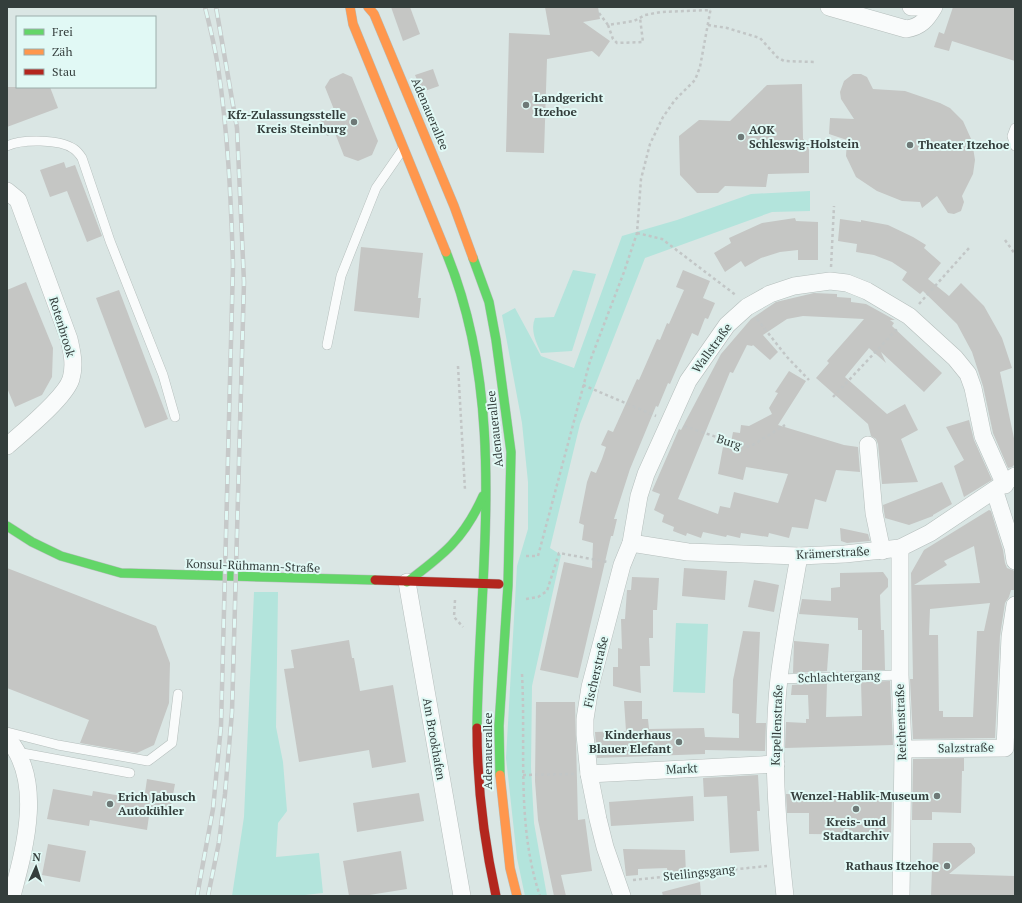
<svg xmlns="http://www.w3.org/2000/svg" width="1022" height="903" font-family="'PT Serif',serif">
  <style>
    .green { fill: #b3e4dc }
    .building { fill: #c5c6c4; fill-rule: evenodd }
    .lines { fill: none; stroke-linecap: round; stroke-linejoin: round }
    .lane-casing { stroke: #b5bebc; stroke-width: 10 }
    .street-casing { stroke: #b5bebc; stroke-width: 18 }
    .fast-casing { stroke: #b5bebc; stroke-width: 10 }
    .slow-casing { stroke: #b5bebc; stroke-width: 10 }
    .jam-casing { stroke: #b5bebc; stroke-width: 10 }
    .path { stroke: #c2c6c6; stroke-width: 2.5; stroke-dasharray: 3 3; stroke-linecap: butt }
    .lane { stroke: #f9fbfb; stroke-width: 9 }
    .street { stroke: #f9fbfb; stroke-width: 17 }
    .fast { stroke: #63d668; stroke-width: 9 }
    .slow { stroke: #ff974d; stroke-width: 9 }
    .jam { stroke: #b3261e; stroke-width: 9 }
    .rail-casing { stroke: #c6c9c9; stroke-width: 4.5 }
    .rail { stroke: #e1f9f5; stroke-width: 3; stroke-dasharray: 9; stroke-linecap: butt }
    .poi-dot { fill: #6e7977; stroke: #e1f9f5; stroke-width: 1.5 }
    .labels { text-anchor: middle; stroke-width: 4; stroke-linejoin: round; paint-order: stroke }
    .poi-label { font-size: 12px; font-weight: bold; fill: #343e3c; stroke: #e1f9f5; text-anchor: start }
    .street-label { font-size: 12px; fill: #343e3c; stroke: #e1f9f5 }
  </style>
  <rect width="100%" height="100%" fill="#dae6e4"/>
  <g class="green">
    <path d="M810,191V211L772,212L645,258L580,424L550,548L561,555L532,686L531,767L534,823L547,896H525L517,858L506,758L517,566L528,529V482L522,423L502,315L515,308L541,356L574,368L622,236L677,220L751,194Z"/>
    <path d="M573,270L596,274L572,351L541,353C536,342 530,330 535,318L554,317Z"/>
    <path d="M254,592H278L276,727L283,762L287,811L278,823L276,857L319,853L323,893L296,896H232L244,817Z"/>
    <path d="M676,623L708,624L705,693L673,692Z"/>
  </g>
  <g class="building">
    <path d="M391,7H410L420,34L403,41Z"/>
    <path d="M545,7H598L600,19L583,22L610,41L599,57L592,51L547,59L544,153L506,152L509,33L550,35Z"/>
    <path d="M953,7H1015V61L952,41L949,51L934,47L939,32L944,34Z"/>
    <path d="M433,69L439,86L422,92L415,75Z"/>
    <path d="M343,73L352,77L378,141L372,155L358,161L344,156L335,133L327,136L320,118L335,112L325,87L330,79Z"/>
    <path d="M853,74H861L867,77L873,89L905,91L940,103L950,108L963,121L972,141L975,160L973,174L962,196L964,202L961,211L954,214L948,213L937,196L922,208L920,202L902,201L877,191L856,177L846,156L847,140L829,134L830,118L854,119L841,99L840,92L844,81Z"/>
    <path d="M802,84L803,139L809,144V173L768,174L766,187L725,186L718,193H697L680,175L679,136L699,120L730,121L767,85Z"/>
    <path d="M7,87H50L58,108L7,127Z"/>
    <path d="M64,162L66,168L75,165L102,236L87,242L67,191L50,197L40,170Z"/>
    <path d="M795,218L796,221L818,222V260H798V250L780,252L761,258L745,267L741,261L725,272L714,253L731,243L729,238L762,223Z"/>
    <path d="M840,219L861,222V220L888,225L913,237L926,245L924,248L941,263L928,279L949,296L961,283L984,306L1002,338L1012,368L1000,372L1015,443V464L1012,467L1008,468L993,433L983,386L972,352L957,324L923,291L920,294L902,280L907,272L892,262L874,255L856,252L857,244L838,241Z"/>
    <path d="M361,247L423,253L418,298H421L419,318L354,311Z"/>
    <path d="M683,270L710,281L703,298L715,303L708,319L705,318L698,336L692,333L670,384L668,383L658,407L656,406L630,469L614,519H617L613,536H611L578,678L540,670L564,562L592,568L593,543L582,540L584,525L579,523L587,482L591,471L596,473L602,459L606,447L601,445L608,430L613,432L637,379L639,380L657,339L660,340L667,323L669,324L684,290L676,287Z"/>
    <path d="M26,282L53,348L52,377L42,395L15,407L7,388V290Z"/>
    <path d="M119,290L168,419L145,428L96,298Z"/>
    <path d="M814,293L837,294V297L851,298V302L866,304L895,320H890L894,323L892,326L942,373L924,392L881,352L886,363L869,348L845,377L887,414L905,404L918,430L901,439L918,482L882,484L878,444L876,439L871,436L868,424L816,378L829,363L827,361L864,319L803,316L787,319L763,335L778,352L770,360L753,345L752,346L747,345L733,373L730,372L678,499L718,514L720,506L730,508L734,492L778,503L788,474L746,467L743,480L718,474L723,447L730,448L733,432L740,433L741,425L749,426L772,414L769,408L778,393L775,392L789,371L806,381L778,425L844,445L858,447L860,472L836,470L826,502L815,499L808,529L792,527L789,538L769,533L768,537L741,533L740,538L727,535L726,537L703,532L701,538L687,533L686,536L673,531L674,527L662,522L664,515L654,510L660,494L652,491L679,429L681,430L721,354L751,319L776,302Z"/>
    <path d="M969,420L974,440L992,480L964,497L954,466L964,460L946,427Z"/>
    <path d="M942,482L952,504L933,515V516L909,525L885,518L883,505Z"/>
    <path d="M989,510L991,511L1003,550L1005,563L1007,568L1015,571V590H1011L1009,597L1005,603L1000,636L995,738L913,739L910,679H913L911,573L924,550ZM974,546L980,583L914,585L947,565L944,561ZM990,603L984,631H977L973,717H943V711H939L938,635H929L930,609Z"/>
    <path d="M840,528L868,534L870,541L847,543L841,541Z"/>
    <path d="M7,568L156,626L170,663L169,703L154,745L137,753L80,743L89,720L7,688Z"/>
    <path d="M684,568L727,571L725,600L682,596Z"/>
    <path d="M883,572L888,579V587L880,595L881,630H884L885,670H862V630H858V618L799,614L802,599L831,601V588L840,587V573Z"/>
    <path d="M632,577L659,578L657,610H653V638H649L650,666H640L641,693L613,686V667H618V648L622,649L621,619H625L627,590H631Z"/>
    <path d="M754,580L779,585L774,612L748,607Z"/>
    <path d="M743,631L760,632L756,723H766L765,751L705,750V754L597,758L595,732L626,731L624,701H642V719H648L649,729L704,728L705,737L739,738V714L732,713L733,680Z"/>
    <path d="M349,640L352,658H354L360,691L393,685L406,762L372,768L369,750L299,762L284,669L294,668L291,650Z"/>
    <path d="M794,641L829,644L827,671L793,673Z"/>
    <path d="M890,681L893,745L785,748L786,722L806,723V719H809L808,695H791L792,685L827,683L826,717L862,716L861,682Z"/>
    <path d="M536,702H575L578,820L585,819L592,871L561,875L566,896H554L538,820L535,781Z"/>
    <path d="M964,758V771H962L961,813L932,812V820H912L913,759Z"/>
    <path d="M758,775L760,811H757L759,851L730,853L727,796L704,797L703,778Z"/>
    <path d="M147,779L175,784L170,811L158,809L157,817L149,816L147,830L90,820L89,826L47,819L53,789L92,796L93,791L144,800Z"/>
    <path d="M419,793L424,821L357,832L353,803Z"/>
    <path d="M786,794L892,795L891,835L809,834V813H787Z"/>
    <path d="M693,796L694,821L611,826L609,802Z"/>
    <path d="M933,843H971L975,848V853L949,874L1015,876V896H931Z"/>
    <path d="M48,844L86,851L80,882L42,875Z"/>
    <path d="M623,849L685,850L686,874H668L667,868L638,869V875L626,876Z"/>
    <path d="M401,851L407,889L363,896H349L343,861Z"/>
    <path d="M700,882L701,896H663L662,892Z"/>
  </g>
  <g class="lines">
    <defs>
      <g id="lane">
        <path d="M1015,128L1012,136L1015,146"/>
        <path d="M7,146C22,139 60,139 74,149C77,151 80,155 82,158L110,241L163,375L175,417"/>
        <path d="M327,345L341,276L376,188L403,149"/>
        <path d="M779,679L900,675"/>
        <path d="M7,732L58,745L148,761L172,743L178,694"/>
        <path d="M17,752L130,773"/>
      </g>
      <g id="street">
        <path d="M829,7L906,29C921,27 927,19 934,7"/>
        <path d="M911,7H933"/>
        <path d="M7,191L18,200L69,339C72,352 75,365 71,379C65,398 23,432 7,446"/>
        <path d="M868,445L874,513L882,551"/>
        <path d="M995,492L1013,548L1015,561"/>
        <path d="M631,543L688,552L799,556L845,554L900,548L930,533L1015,476"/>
        <path d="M900,548V675L903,749L901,896"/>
        <path d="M407,582L462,896"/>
        <path d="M7,738C44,780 25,847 12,896"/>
        <path d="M903,749L1005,748L1010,637L1015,605"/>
        <path d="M589,774L776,764"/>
        <path d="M622,896L605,847L598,819L589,774L585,735V719L590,687L622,565L631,543L639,496L646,474L688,381L727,325L747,307L770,294L794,286L830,281L847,283L867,291L909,316L955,358L968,374L973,388L983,436L1005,485"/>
        <path d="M785,896C777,824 771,751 779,678C784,637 792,596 799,556"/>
      </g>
      <g id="fast">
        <path d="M446,252C509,405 479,568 477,728"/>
        <path d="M473,258L489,302L496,340L511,452L508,585L499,726L500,775"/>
        <path d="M7,526L32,542L61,556L121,573L375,580"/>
        <path d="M407,582C443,555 464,539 483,496"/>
      </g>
      <g id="slow">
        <path d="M350,7L353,24L446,252"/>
        <path d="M368,7L374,14L454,206L473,258"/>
        <path d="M500,775L510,868L517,896"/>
      </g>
      <g id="jam">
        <path d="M375,580L499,584"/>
        <path d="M477,728C477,785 484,841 496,896"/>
      </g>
    </defs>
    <use href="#lane" class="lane-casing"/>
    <use href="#street" class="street-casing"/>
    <use href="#fast" class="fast-casing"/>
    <use href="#slow" class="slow-casing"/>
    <use href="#jam" class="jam-casing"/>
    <g class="path">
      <path d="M599,13L608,25L634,21L645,15L661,12L711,10"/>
      <path d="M608,25L613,39L617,43L643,42L640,18"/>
      <path d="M708,25L727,28L760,38L777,57L784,61L815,62"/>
      <path d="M637,233L662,239L737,296"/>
      <path d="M1005,240L1015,254"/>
      <path d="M831,267L834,206"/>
      <path d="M919,304L969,248"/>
      <path d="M757,319L787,357L809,380"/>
      <path d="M458,366L465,490"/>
      <path d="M583,385L656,416"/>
      <path d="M833,397L898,328"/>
      <path d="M684,426L746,447L751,446L785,425"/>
      <path d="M526,556H538L590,361L624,272L637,233L641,179L650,144L663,117L675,100L695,80L700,67L711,7"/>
      <path d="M526,599L538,597L547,591L559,553L608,562"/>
      <path d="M455,600L454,617L463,627"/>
      <path d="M522,674C526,748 516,825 540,896"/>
      <path d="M523,775L574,774"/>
      <path d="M633,880L767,866"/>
    </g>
    <use href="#lane" class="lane"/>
    <use href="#street" class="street"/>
    <use href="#fast" class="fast"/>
    <use href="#slow" class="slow"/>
    <use href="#jam" class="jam"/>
    <defs>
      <g id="rail">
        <path d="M197,896L213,809L221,726L233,265C231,199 228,133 218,67C215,47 210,27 205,7"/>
        <path d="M208,896L219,842L225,794L232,712L244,282L237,128L216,7"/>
      </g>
    </defs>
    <use href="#rail" class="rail-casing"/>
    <use href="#rail" class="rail"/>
  </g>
  <g class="poi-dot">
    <circle cx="526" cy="105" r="4"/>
    <circle cx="354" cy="122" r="4"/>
    <circle cx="741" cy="137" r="4"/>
    <circle cx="910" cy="145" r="4"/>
    <circle cx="679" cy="742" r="4"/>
    <circle cx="937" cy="796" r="4"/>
    <circle cx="110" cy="804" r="4"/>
    <circle cx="856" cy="809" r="4"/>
    <circle cx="947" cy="866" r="4"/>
  </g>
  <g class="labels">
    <g class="poi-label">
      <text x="534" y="102">Landgericht<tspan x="534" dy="14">Itzehoe</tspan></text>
      <text x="346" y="119" text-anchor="end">Kfz-Zulassungsstelle<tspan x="346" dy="14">Kreis Steinburg</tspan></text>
      <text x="749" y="134">AOK<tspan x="749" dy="14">Schleswig-Holstein</tspan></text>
      <text x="918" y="149">Theater Itzehoe</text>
      <text x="671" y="739" text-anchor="end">Kinderhaus<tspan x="671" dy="14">Blauer Elefant</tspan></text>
      <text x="929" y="800" text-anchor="end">Wenzel-Hablik-Museum</text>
      <text x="118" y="801">Erich Jabusch<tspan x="118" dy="14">Autokühler</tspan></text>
      <text x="856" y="826" text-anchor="middle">Kreis- und<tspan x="856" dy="14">Stadtarchiv</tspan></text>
      <text x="939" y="870" text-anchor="end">Rathaus Itzehoe</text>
    </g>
    <g class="street-label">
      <text transform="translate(430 114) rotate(67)" y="4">Adenauerallee</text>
      <text transform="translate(62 327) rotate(73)" y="4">Rotenbrook</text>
      <text transform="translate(712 348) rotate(-54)" y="4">Wallstraße</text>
      <text transform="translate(495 429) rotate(-96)" y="4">Adenauerallee</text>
      <text transform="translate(729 442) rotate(18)" y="4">Burg</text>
      <text transform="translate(833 553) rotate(-3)" y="4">Krämerstraße</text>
      <text transform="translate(253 566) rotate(2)" y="4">Konsul-Rühmann-Straße</text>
      <text transform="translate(596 672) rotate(-77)" y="4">Fischerstraße</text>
      <text transform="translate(839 677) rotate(-2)" y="4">Schlachtergang</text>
      <text transform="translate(901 722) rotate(-92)" y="4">Reichenstraße</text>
      <text transform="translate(777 725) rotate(-88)" y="4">Kapellenstraße</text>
      <text transform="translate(434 739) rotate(80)" y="4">Am Brookhafen</text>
      <text transform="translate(966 748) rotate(-1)" y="4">Salzstraße</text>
      <text transform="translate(488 751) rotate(-90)" y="4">Adenauerallee</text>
      <text transform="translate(682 769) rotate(-3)" y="4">Markt</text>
      <text transform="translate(699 873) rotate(-6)" y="4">Steilingsgang</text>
    </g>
  </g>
  <rect width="1022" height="903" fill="none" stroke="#343e3c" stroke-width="16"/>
  <rect x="16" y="16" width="140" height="72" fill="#e1f9f5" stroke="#9caeab"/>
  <rect x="24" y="29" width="20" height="6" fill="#63d668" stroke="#9caeab"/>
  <text x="52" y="36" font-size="12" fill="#343e3c">Frei</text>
  <rect x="24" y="49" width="20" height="6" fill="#ff974d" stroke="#9caeab"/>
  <text x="52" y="56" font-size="12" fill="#343e3c">Zäh</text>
  <rect x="24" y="69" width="20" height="6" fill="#b3261e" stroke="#9caeab"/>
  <text x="52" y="76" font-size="12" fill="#343e3c">Stau</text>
  <g transform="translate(36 867) rotate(3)" stroke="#e1f9f5" stroke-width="3" paint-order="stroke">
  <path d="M0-3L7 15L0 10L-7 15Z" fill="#343e3c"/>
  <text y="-6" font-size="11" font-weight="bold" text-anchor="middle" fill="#343e3c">N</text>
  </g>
</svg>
